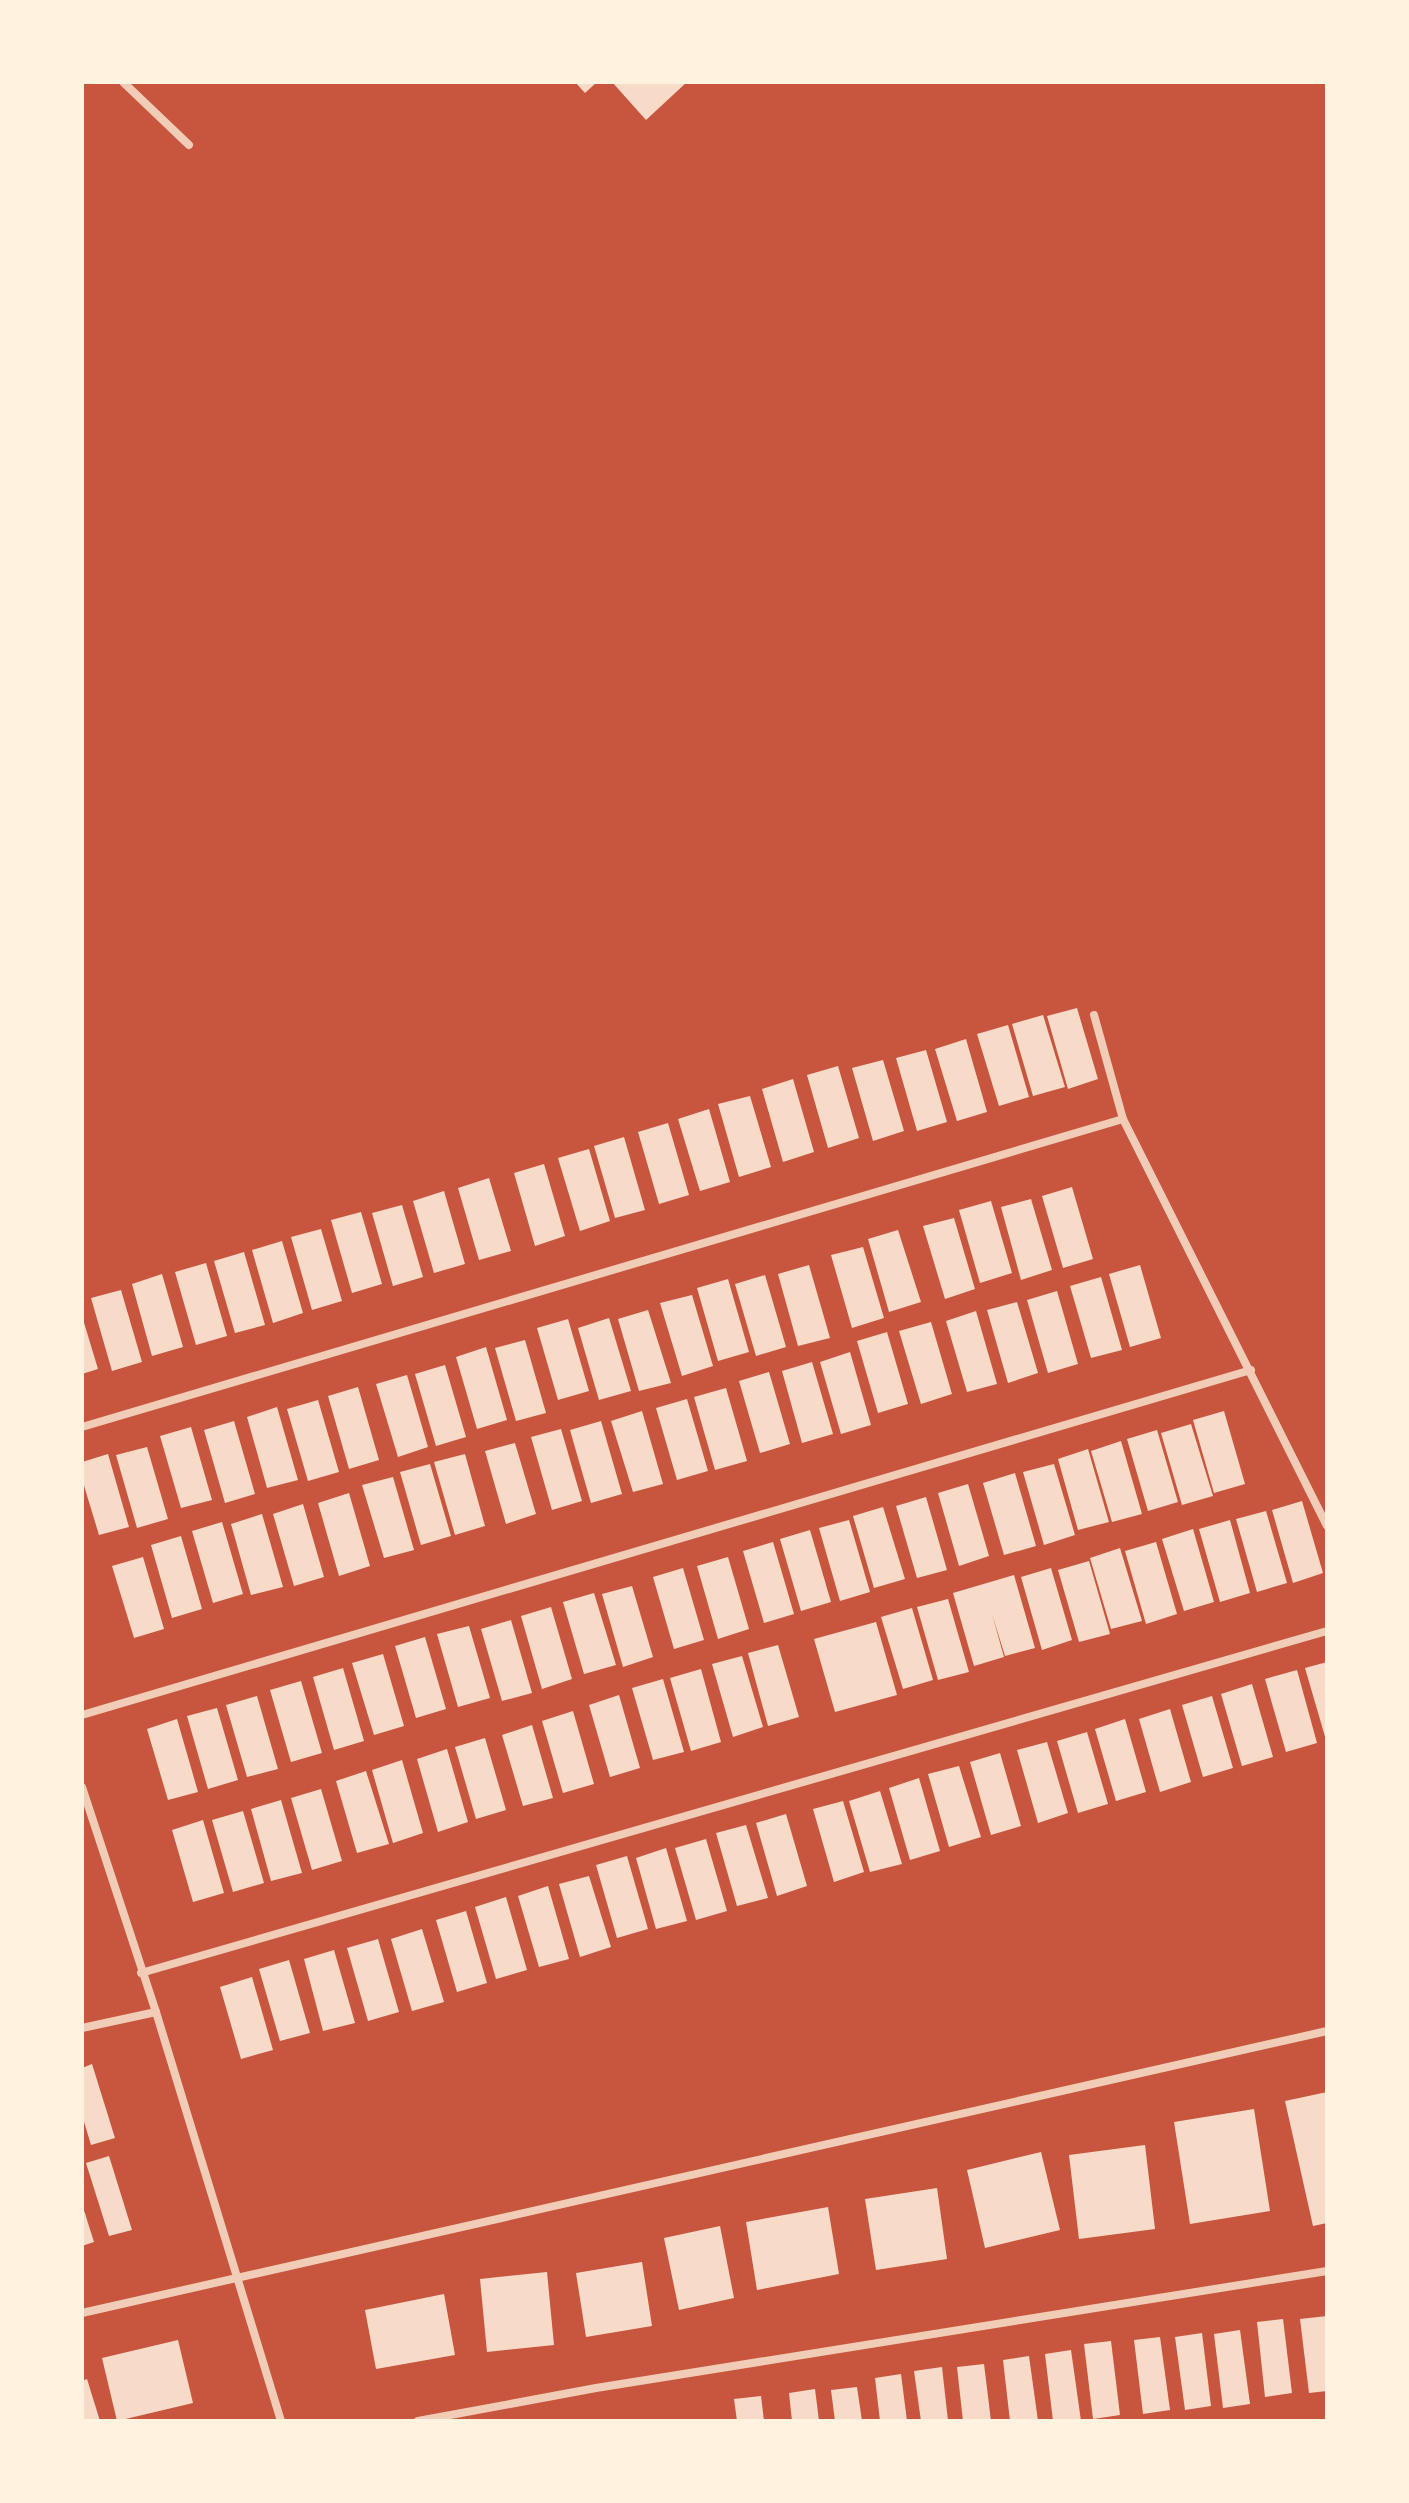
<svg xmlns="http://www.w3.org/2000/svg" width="1409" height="2503" font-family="Literata,serif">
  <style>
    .building { fill: #f7dbc8 }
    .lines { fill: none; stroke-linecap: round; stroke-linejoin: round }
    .minor { stroke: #f1ccb7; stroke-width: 8 }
  </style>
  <rect width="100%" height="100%" fill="#c8553d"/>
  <g class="building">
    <path d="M575,82H597L585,93Z"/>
    <path d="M612,82H687L646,120Z"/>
    <path d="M1077,1008L1098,1079L1068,1089L1047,1016Z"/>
    <path d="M1043,1015L1065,1087L1033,1096L1012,1024Z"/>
    <path d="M1008,1025L1029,1097L999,1106L977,1034Z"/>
    <path d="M966,1039L987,1112L957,1121L935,1049Z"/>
    <path d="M926,1050L947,1122L917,1131L896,1058Z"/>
    <path d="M883,1060L904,1131L873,1141L852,1068Z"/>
    <path d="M838,1066L859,1138L828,1148L807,1075Z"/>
    <path d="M793,1079L814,1152L783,1162L762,1089Z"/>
    <path d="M750,1096L771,1167L739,1177L718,1104Z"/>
    <path d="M709,1109L730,1182L700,1191L678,1119Z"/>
    <path d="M668,1123L689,1195L659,1204L638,1132Z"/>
    <path d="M624,1137L645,1210L615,1218L594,1146Z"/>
    <path d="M589,1149L610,1221L580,1231L558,1158Z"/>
    <path d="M544,1164L565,1236L535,1246L514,1173Z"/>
    <path d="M489,1178L511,1251L479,1260L458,1188Z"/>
    <path d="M1072,1187L1093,1259L1063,1268L1042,1196Z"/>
    <path d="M444,1191L465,1264L434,1273L413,1201Z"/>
    <path d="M1031,1199L1052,1270L1021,1280L1001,1207Z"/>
    <path d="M991,1201L1012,1273L980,1283L959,1210Z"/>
    <path d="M402,1205L423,1277L393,1286L372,1213Z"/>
    <path d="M361,1212L382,1284L352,1293L331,1220Z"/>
    <path d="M954,1218L975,1289L945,1299L923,1226Z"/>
    <path d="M321,1229L342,1301L312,1310L291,1237Z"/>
    <path d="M898,1230L921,1302L889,1312L868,1239Z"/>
    <path d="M282,1241L303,1313L273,1323L252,1250Z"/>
    <path d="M863,1247L884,1318L852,1328L831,1255Z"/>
    <path d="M244,1252L265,1325L235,1333L214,1261Z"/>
    <path d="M206,1263L227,1336L196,1345L175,1272Z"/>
    <path d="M809,1265L830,1338L798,1346L778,1274Z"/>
    <path d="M1140,1265L1161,1338L1130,1347L1109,1274Z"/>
    <path d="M162,1274L183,1347L152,1356L132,1284Z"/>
    <path d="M765,1275L786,1347L756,1356L735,1284Z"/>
    <path d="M1101,1277L1122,1350L1091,1358L1070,1286Z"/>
    <path d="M728,1279L749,1352L718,1361L697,1288Z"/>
    <path d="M121,1290L142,1362L112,1371L91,1298Z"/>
    <path d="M1057,1291L1078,1364L1048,1373L1027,1300Z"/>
    <path d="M692,1295L713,1366L682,1376L660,1303Z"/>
    <path d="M1017,1302L1038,1373L1008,1383L987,1310Z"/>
    <path d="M648,1310L671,1383L639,1391L618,1319Z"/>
    <path d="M976,1311L997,1384L967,1392L946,1321Z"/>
    <path d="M82,1316L98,1369L82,1374Z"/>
    <path d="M609,1318L631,1391L599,1400L578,1328Z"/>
    <path d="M568,1319L589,1391L558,1400L537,1328Z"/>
    <path d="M931,1322L952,1394L921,1404L899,1331Z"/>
    <path d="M887,1332L908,1404L878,1413L857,1341Z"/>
    <path d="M525,1340L546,1413L516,1421L495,1348Z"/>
    <path d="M486,1347L507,1420L477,1429L456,1357Z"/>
    <path d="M850,1352L871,1425L841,1434L820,1362Z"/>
    <path d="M812,1362L833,1434L802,1443L782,1371Z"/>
    <path d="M445,1365L466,1437L436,1446L415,1374Z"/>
    <path d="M769,1372L790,1444L760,1453L739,1381Z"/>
    <path d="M407,1375L428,1447L398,1457L376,1384Z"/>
    <path d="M358,1387L379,1460L349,1469L328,1396Z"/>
    <path d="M726,1388L747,1461L715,1470L694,1397Z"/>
    <path d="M687,1399L708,1471L677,1480L656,1408Z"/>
    <path d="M318,1400L339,1472L308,1481L287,1409Z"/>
    <path d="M277,1407L298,1480L267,1488L247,1417Z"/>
    <path d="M642,1411L663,1484L633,1492L611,1421Z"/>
    <path d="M1224,1411L1245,1484L1214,1493L1193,1420Z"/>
    <path d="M234,1421L255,1494L225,1503L204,1430Z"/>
    <path d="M601,1421L622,1494L591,1503L570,1430Z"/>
    <path d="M1191,1424L1213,1496L1182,1505L1161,1433Z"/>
    <path d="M191,1427L212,1500L181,1508L160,1436Z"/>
    <path d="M561,1429L582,1501L552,1510L531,1437Z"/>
    <path d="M1157,1430L1178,1502L1148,1511L1127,1439Z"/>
    <path d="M1121,1441L1142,1514L1112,1522L1091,1451Z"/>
    <path d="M515,1443L536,1514L506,1524L485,1451Z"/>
    <path d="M147,1447L168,1519L137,1528L116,1455Z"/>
    <path d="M1088,1449L1109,1522L1078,1530L1058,1459Z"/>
    <path d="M108,1454L129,1527L99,1535L82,1479V1462Z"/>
    <path d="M465,1454L485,1526L455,1535L434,1462Z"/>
    <path d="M430,1464L451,1536L421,1545L400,1472Z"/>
    <path d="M1054,1464L1075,1535L1044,1545L1023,1472Z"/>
    <path d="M1015,1473L1036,1546L1004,1555L983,1483Z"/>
    <path d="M393,1477L414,1550L384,1558L362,1485Z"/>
    <path d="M968,1484L989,1556L959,1566L938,1493Z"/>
    <path d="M349,1493L370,1566L339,1576L318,1503Z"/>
    <path d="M926,1497L947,1570L917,1578L896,1506Z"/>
    <path d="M1302,1501L1323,1573L1293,1583L1272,1510Z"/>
    <path d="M303,1504L324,1577L294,1586L273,1514Z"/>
    <path d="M883,1507L905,1579L874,1588L853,1516Z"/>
    <path d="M1266,1511L1287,1583L1257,1592L1236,1519Z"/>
    <path d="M262,1514L283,1587L251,1595L231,1524Z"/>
    <path d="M849,1520L870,1592L840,1601L819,1528Z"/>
    <path d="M1230,1520L1250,1593L1220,1602L1199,1529Z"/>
    <path d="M222,1522L243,1594L213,1603L192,1531Z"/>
    <path d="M1193,1529L1214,1602L1184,1611L1162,1539Z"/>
    <path d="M810,1530L831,1602L801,1611L780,1539Z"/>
    <path d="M181,1536L202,1609L172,1618L151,1545Z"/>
    <path d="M773,1542L794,1614L764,1623L743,1551Z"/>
    <path d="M1156,1542L1177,1614L1146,1624L1125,1551Z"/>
    <path d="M1120,1548L1142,1621L1111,1629L1090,1558Z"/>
    <path d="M143,1557L164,1629L134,1638L112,1566Z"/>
    <path d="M728,1557L749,1629L718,1639L697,1566Z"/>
    <path d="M1089,1561L1110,1634L1079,1642L1058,1570Z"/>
    <path d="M683,1568L704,1640L674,1649L653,1577Z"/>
    <path d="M1051,1568L1072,1640L1042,1650L1021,1577Z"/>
    <path d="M1014,1575L1035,1648L1005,1656L992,1614L1004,1657L974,1666L953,1593Z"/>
    <path d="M632,1586L653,1657L623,1667L602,1594Z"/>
    <path d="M594,1593L616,1665L584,1674L563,1602Z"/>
    <path d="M948,1599L969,1672L938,1680L917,1607Z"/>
    <path d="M551,1607L572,1679L542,1689L521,1616Z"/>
    <path d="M912,1608L933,1680L903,1689L881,1617Z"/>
    <path d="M511,1620L532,1693L502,1701L481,1629Z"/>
    <path d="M876,1622L897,1695L835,1712L814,1639Z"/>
    <path d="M469,1626L490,1698L458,1707L437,1634Z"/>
    <path d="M425,1637L446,1709L416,1718L395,1646Z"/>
    <path d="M778,1645L799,1717L768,1726L748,1653Z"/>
    <path d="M383,1654L404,1726L374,1735L352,1663Z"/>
    <path d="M742,1656L763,1727L733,1737L712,1664Z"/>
    <path d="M1327,1662V1740H1326L1305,1668Z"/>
    <path d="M343,1668L364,1741L334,1750L313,1677Z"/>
    <path d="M701,1669L721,1742L691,1751L670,1678Z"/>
    <path d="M1297,1670L1317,1743L1286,1752L1265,1679Z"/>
    <path d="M663,1679L684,1752L653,1760L632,1688Z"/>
    <path d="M301,1681L322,1753L291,1762L270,1690Z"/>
    <path d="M1252,1684L1273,1757L1242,1766L1221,1694Z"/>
    <path d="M619,1695L640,1768L610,1777L589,1705Z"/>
    <path d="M257,1696L278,1769L247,1777L226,1705Z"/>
    <path d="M1212,1696L1233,1768L1203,1777L1182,1705Z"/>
    <path d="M217,1708L238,1780L208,1789L187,1716Z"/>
    <path d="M1170,1709L1191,1782L1160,1792L1139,1719Z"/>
    <path d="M573,1711L594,1784L563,1793L542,1721Z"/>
    <path d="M177,1719L198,1792L168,1800L147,1729Z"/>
    <path d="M1125,1719L1146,1792L1116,1801L1095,1729Z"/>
    <path d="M532,1725L553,1798L523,1806L502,1735Z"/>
    <path d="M1087,1732L1108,1804L1078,1813L1057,1741Z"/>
    <path d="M485,1738L506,1810L476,1819L455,1747Z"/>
    <path d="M1047,1742L1068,1813L1038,1823L1017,1750Z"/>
    <path d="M447,1749L468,1822L438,1832L417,1759Z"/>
    <path d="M1000,1753L1021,1826L991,1835L970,1762Z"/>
    <path d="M402,1760L423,1833L393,1843L372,1770Z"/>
    <path d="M959,1766L981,1837L949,1847L928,1774Z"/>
    <path d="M366,1771L389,1844L357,1853L336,1781Z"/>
    <path d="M919,1778L940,1851L910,1860L889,1788Z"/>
    <path d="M321,1789L342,1861L312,1870L291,1798Z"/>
    <path d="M880,1791L902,1864L870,1872L849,1801Z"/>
    <path d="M281,1800L302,1873L271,1881L251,1809Z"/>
    <path d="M843,1801L864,1872L834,1882L813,1809Z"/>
    <path d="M243,1811L264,1883L233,1892L212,1820Z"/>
    <path d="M786,1814L807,1886L777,1896L756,1823Z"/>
    <path d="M203,1820L224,1893L193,1902L172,1830Z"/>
    <path d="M746,1825L768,1898L737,1906L716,1833Z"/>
    <path d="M706,1839L727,1911L696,1920L675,1848Z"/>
    <path d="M666,1848L687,1921L656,1929L636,1858Z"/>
    <path d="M627,1856L648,1929L617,1938L596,1865Z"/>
    <path d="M589,1876L611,1947L580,1957L559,1884Z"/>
    <path d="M548,1886L569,1959L539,1967L518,1896Z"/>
    <path d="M506,1897L527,1970L496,1979L475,1907Z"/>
    <path d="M466,1911L487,1983L457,1992L436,1920Z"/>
    <path d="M422,1929L444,2002L412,2011L391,1939Z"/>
    <path d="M378,1939L399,2012L368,2021L347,1948Z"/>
    <path d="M334,1950L355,2023L323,2031L304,1959Z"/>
    <path d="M289,1960L310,2033L280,2041L259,1969Z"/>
    <path d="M252,1977L273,2050L241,2059L220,1987Z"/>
    <path d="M92,2064L115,2138L91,2145L82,2115V2068Z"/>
    <path d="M1327,2092V2223L1313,2226L1285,2101Z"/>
    <path d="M1254,2109L1270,2211L1190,2224L1174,2122Z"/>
    <path d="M1145,2145L1155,2229L1079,2239L1069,2155Z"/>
    <path d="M1041,2152L1060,2230L985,2248L967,2170Z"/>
    <path d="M109,2156L132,2230L109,2236L86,2163Z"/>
    <path d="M937,2188L947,2259L876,2270L865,2199Z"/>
    <path d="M82,2204L94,2242L82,2246Z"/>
    <path d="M828,2207L839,2274L757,2290L746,2222Z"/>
    <path d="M720,2226L734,2298L679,2310L664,2238Z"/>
    <path d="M642,2262L652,2326L586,2337L576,2273Z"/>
    <path d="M547,2272L554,2345L487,2352L480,2279Z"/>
    <path d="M444,2294L455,2355L376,2369L365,2310Z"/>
    <path d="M1327,2316V2391L1309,2393L1300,2319Z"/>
    <path d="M1283,2319L1292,2393L1265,2397L1257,2322Z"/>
    <path d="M1240,2330L1250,2404L1223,2408L1214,2334Z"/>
    <path d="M1202,2333L1211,2406L1185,2410L1175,2337Z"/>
    <path d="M1160,2337L1170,2410L1143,2414L1134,2340Z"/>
    <path d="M178,2340L193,2403L117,2421L102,2358Z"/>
    <path d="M1111,2341L1120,2415L1093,2419L1084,2344Z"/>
    <path d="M1071,2350L1081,2421H1053L1045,2354Z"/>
    <path d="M1029,2356L1038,2421H1010L1003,2360Z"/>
    <path d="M984,2364L991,2421H963L957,2367Z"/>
    <path d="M942,2367L948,2421H921L914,2371Z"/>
    <path d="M901,2374L907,2421H880L875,2378Z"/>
    <path d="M87,2379L100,2421H82V2381Z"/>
    <path d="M857,2387L862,2421H835L831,2390Z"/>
    <path d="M815,2389L819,2421H792L789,2393Z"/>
    <path d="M761,2396L764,2421H737L734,2399Z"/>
  </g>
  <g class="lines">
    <g class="minor">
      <path d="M123,82L189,145"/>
      <path d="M1094,1015L1123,1119L1327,1526"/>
      <path d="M82,1427L1123,1119"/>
      <path d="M82,1715L1251,1370"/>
      <path d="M82,1787L156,2012L281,2421"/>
      <path d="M141,1973L1327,1631"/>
      <path d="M82,2028L156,2012"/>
      <path d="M82,2313L1327,2031"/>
      <path d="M418,2421L596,2388L1327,2271"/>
    </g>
  </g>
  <rect width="1409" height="2503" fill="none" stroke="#fff3e0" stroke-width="168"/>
</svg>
